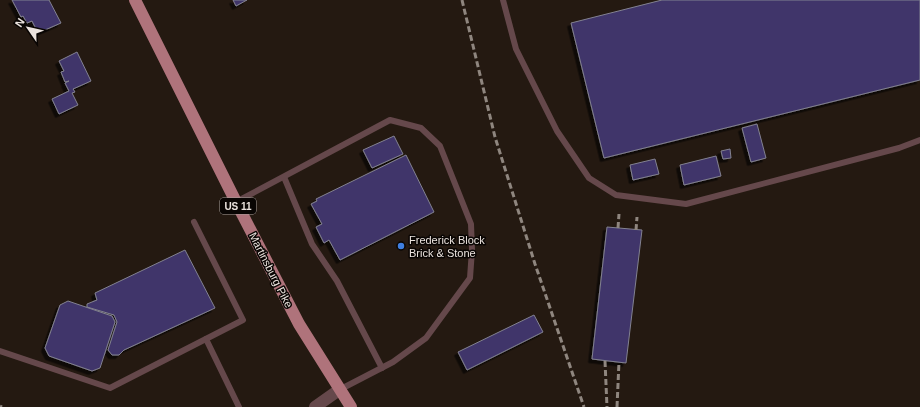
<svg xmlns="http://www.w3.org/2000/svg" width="920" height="407" font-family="Helvetica,sans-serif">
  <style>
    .building { fill: #3f356a; stroke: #838291; filter: url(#shadow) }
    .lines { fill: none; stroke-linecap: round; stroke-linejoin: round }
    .lane { stroke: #65484b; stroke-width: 6 }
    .street { stroke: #65484b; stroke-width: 12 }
    .primary { stroke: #af737b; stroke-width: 12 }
    .rail { stroke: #8f867f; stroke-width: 3; stroke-dasharray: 6 3; stroke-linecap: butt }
    .shop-dot { fill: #3f7fe0; stroke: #090503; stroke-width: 1.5 }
    .labels { text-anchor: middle; stroke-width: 3; stroke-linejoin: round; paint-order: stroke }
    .shield { fill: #090503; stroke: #a7a09c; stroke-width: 1 }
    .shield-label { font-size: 10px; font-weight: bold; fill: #ebe3de }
    .poi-label { font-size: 11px; fill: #ebe3de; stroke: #090503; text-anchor: start }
    .street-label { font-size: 11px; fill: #ebe3de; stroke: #090503 }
  </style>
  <defs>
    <filter id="shadow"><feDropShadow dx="-3.5" dy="3.5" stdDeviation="0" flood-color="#0009"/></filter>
  </defs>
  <rect width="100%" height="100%" fill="#241911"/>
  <g class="building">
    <path d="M12,0H49L61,23L38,33L32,21L27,23L23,16L21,17Z"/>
    <path d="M233,0H247L236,6Z"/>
    <path d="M662,0H920V80L604,158L571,23Z"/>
    <path d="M77,52L91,81L73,89L75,92L72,93L78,105L59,114L52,99L69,91L65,83L69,81L65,82L61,72L64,71L59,61Z"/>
    <path d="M757,124L766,158L751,162L742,128Z"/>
    <path d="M394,136L403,154L372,168L363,150Z"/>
    <path d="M730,149L731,158L723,159L721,151Z"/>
    <path d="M406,155L434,212L340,260L329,240L324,243L316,227L322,224L311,204L317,201L316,199Z"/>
    <path d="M716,156L721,176L684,185L680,165Z"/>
    <path d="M655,159L659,174L633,180L630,165Z"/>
    <path d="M607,227L642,230L626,363L592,359Z"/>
    <path d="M185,250L215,308L124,350L119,355H112L108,350L117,322L114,315L87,307V304L97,300L95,293Z"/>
    <path d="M68,301L112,316L115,322L100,368L92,371L49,356L45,348L60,305Z"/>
    <path d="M534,315L543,332L467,370L458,352Z"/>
  </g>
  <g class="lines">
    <g class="lane">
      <path d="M503,0L516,49L557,131L589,178L616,195L686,204L899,148L920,140"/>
      <path d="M284,177L312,244L337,281L382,368"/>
      <path d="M236,202L390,120L421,128L440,146L471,224L472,250L470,278L426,338L393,362L339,390"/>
      <path d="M206,339L239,407"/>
      <path d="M0,351L110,388L243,320L194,222"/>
    </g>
    <path class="street" d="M315,407L339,390"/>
    <path class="primary" d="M135,0L236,202L299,324L351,407"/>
    <g class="rail">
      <path d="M462,0L495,137L535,264L584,407"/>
      <path d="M618,228L619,214"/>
      <path d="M636,230L637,217"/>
      <path d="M605,361L607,407"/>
      <path d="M0,406L2,407"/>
      <path d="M617,407L619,362"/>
    </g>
  </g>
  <circle class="shop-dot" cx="401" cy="246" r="4"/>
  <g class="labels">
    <rect class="shield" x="220" y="198" width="36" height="16" rx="3"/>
    <g class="shield-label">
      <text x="238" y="210">US 11</text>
    </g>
    <g class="poi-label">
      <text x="409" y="244">Frederick Block<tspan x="409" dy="13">Brick &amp; Stone</tspan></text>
    </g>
    <g class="street-label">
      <text transform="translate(271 270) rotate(63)" y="4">Martinsburg Pike</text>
    </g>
  </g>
  <g transform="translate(28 28) rotate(304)" stroke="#090503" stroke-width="3" paint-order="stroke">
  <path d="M0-3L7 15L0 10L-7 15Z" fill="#ebe3de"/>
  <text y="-6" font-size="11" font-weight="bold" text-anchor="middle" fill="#ebe3de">N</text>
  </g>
</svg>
